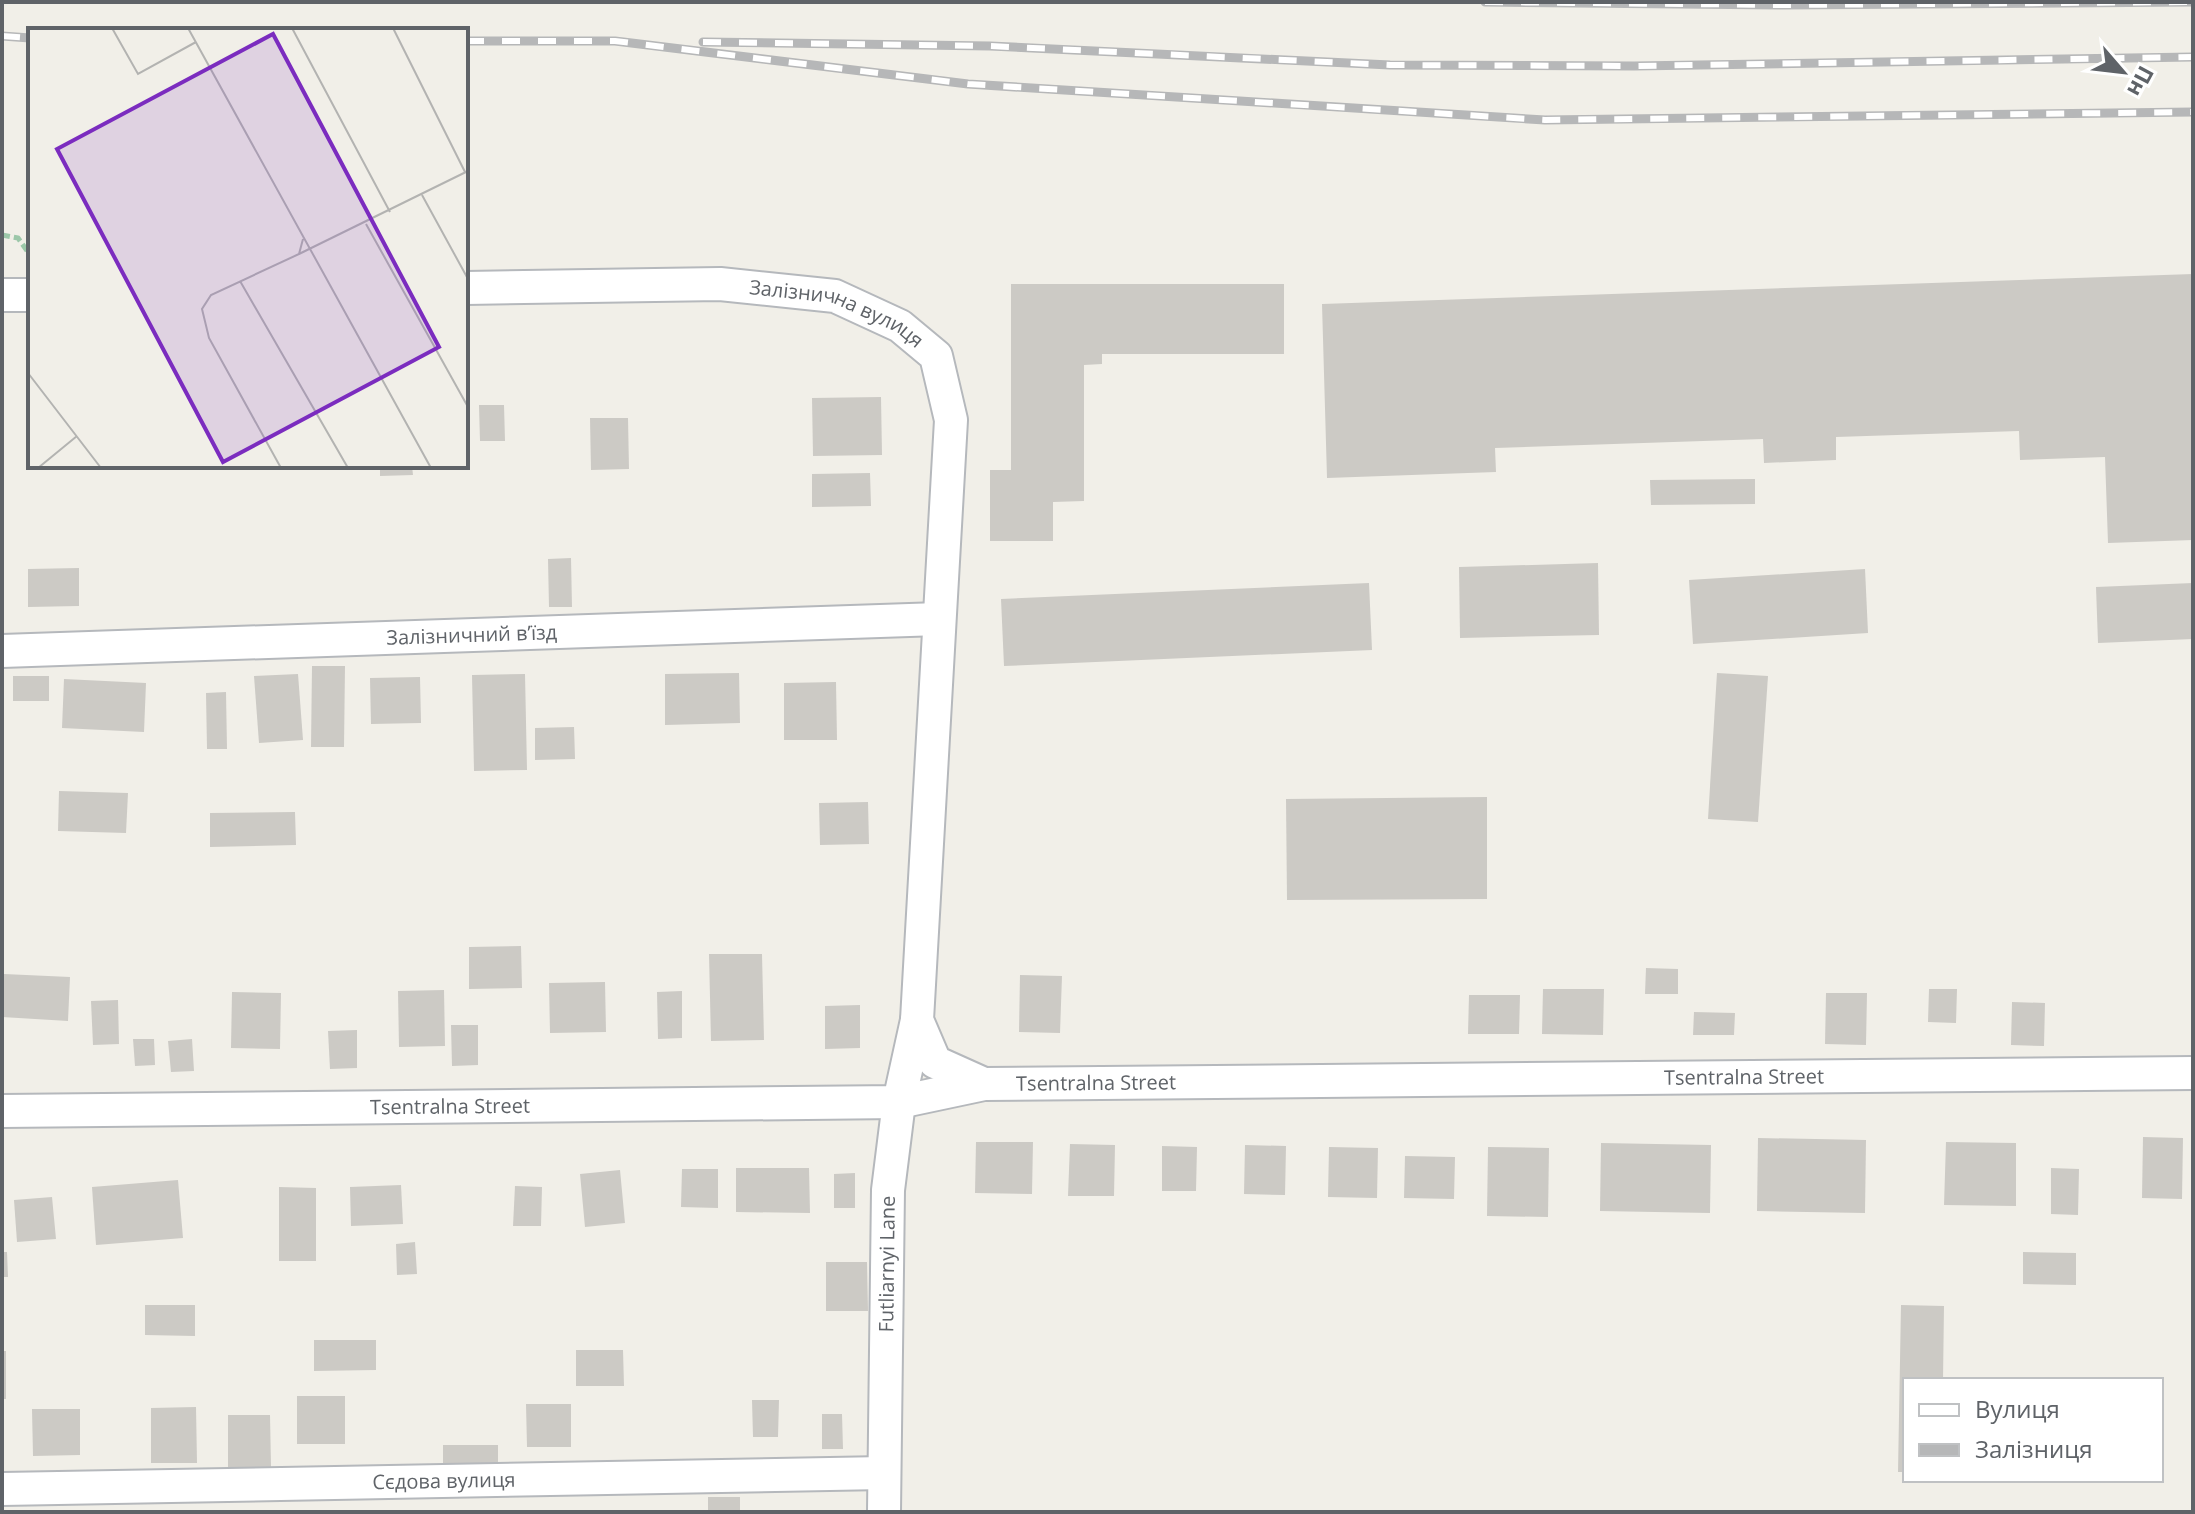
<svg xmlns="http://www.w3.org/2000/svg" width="2195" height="1514" font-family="'Open Sans',sans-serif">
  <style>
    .building { fill: #cccac5 }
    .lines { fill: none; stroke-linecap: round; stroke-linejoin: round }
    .minor-casing { stroke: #b5b8bc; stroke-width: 36 }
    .path { stroke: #9cc7a9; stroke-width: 5; stroke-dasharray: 8 4; stroke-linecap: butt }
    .minor { stroke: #fff; stroke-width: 32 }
    .rail-casing { stroke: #b6b7b8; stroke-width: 9 }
    .rail { stroke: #fff; stroke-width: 6; stroke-dasharray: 18; stroke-linecap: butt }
    .labels { text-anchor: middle; stroke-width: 8; stroke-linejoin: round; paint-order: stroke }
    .street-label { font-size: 20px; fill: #5f6368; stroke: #fff }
    .inset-road { fill: none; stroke: #b3b3b1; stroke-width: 2 }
    .view { fill: #7b2cbf; fill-opacity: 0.15; stroke: #7b2cbf; stroke-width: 4 }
    .inset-edge { fill: none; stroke: #5f6368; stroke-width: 4 }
  </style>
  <rect width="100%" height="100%" fill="#f1efe8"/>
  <g class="building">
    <path d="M2193,274V540L2108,543L2105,457L2020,460L2019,431L1836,437V460L1764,463L1763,439L1495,448L1496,472L1327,478L1322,304Z"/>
    <path d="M1011,284H1284V354H1102V364L1084,365V501L1053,502V541H990V470H1011Z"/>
    <path d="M881,397L882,455L813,456L812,398Z"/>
    <path d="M479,405H504L505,441H480Z"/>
    <path d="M590,418H628L629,469L591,470Z"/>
    <path d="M380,466H412L413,475L380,476Z"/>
    <path d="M870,473L871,506L812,507V474Z"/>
    <path d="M1755,479V504L1651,505L1650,480Z"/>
    <path d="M571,558L572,607H549L548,559Z"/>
    <path d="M1598,563L1599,635L1460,638L1459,567Z"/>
    <path d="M79,568V606L28,607V569Z"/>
    <path d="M1865,569L1868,633L1693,644L1689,580Z"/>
    <path d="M1369,583L1372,650L1004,666L1001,599Z"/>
    <path d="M2193,583V639L2098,643L2096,587Z"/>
    <path d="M312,666H345L344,747H311Z"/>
    <path d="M739,673L740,723L665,725V674Z"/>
    <path d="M1717,673L1768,676L1758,822L1708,819Z"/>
    <path d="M298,674L303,740L259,743L254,676Z"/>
    <path d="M525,674L527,770L474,771L472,675Z"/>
    <rect x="13" y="676" width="36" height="25"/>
    <path d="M420,677L421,723L371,724L370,678Z"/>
    <path d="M64,679L146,683L144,732L62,728Z"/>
    <path d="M836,682L837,740H784V683Z"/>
    <path d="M226,692L227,749H207L206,693Z"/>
    <path d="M574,727L575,759L535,760V728Z"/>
    <path d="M59,791L128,793L126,833L58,831Z"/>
    <path d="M1487,797V899L1287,900L1286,799Z"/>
    <path d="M868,802L869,844L820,845L819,803Z"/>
    <path d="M295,812L296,845L210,847V813Z"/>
    <path d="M521,946L522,988L469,989V947Z"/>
    <path d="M709,954H762L764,1040L711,1041Z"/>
    <path d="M1646,968L1678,969V994H1645Z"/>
    <path d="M4,974L70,977L68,1021L2,1017Z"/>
    <path d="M1020,975L1062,976L1060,1033L1019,1032Z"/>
    <path d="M605,982L606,1032L550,1033L549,983Z"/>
    <path d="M1543,989H1604L1603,1035L1542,1034Z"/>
    <path d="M1929,989H1957L1956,1023L1928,1022Z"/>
    <path d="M444,990L445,1046L399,1047L398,991Z"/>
    <path d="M682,991V1038L658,1039L657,992Z"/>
    <path d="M232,992L281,993L280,1049L231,1048Z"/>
    <path d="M1826,993H1867L1866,1045L1825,1044Z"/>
    <path d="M1469,995H1520L1519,1034H1468Z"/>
    <path d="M118,1000L119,1044L93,1045L91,1001Z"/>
    <path d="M2012,1002L2045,1003L2044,1046L2011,1045Z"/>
    <path d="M860,1005V1048L825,1049V1006Z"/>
    <path d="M1694,1012L1735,1013L1734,1035H1693Z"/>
    <path d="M451,1025H478V1065L452,1066Z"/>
    <path d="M357,1030V1068L330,1069L328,1031Z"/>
    <path d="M133,1039H154L155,1065L135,1066Z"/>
    <path d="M192,1039L194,1071L171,1072L168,1041Z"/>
    <path d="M2143,1137L2183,1138L2182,1199L2142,1198Z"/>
    <path d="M1758,1138L1866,1140L1865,1213L1757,1211Z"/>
    <path d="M976,1142H1033L1032,1194L975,1193Z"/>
    <path d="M1946,1142L2016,1143V1206L1944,1205Z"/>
    <path d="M1601,1143L1711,1145L1710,1213L1600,1211Z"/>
    <path d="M1070,1144L1115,1145L1114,1196H1068Z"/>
    <path d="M1245,1145L1286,1146L1285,1195L1244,1194Z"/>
    <path d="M1162,1146L1197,1147L1196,1191H1162Z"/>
    <path d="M1329,1147L1378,1148L1377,1198L1328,1197Z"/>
    <path d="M1488,1147L1549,1148L1548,1217L1487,1216Z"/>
    <path d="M1405,1156L1455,1157L1454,1199L1404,1198Z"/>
    <path d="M736,1168H809L810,1213L736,1212Z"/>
    <path d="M2051,1168L2079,1169L2078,1215L2051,1214Z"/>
    <path d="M682,1169H718V1208L681,1207Z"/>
    <path d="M620,1170L625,1223L585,1227L580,1174Z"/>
    <path d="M855,1173V1208H834V1174Z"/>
    <path d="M178,1180L183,1238L96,1245L92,1187Z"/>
    <path d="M401,1185L403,1224L351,1226L350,1187Z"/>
    <path d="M515,1186L542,1187L541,1226H513Z"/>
    <path d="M279,1187L316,1188V1261H279Z"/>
    <path d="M52,1197L56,1239L17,1242L14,1200Z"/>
    <path d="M415,1242L417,1274L397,1275L396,1244Z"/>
    <path d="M2,1252H7L8,1277H2Z"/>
    <path d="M2023,1252L2076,1253V1285L2023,1284Z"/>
    <path d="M826,1262H867L868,1311H826Z"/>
    <path d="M145,1305H195V1336L145,1335Z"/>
    <path d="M1901,1305L1944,1306L1943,1380H1905V1472H1898Z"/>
    <path d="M314,1340H376V1370L314,1371Z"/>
    <path d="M576,1350H623L624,1386H576Z"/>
    <rect x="2" y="1351" width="4" height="48"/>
    <rect x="297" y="1396" width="48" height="48"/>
    <path d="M752,1400H779L778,1437H753Z"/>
    <path d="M526,1404H571V1447H527Z"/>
    <path d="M196,1407L197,1463H151V1408Z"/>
    <path d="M32,1409H80V1455L33,1456Z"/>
    <path d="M822,1414H842L843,1449H822Z"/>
    <path d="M228,1415H270L271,1467H228Z"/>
    <rect x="443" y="1445" width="55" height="19"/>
    <rect x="708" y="1497" width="32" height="15"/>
  </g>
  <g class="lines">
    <defs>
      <g id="minor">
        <path id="s1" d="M466,288L720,284L835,296L900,326L936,356L951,420L917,1020L935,1062L984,1084"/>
        <path d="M2,295H30"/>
        <path id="s2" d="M2,651L939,619"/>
        <path id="s3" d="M2,1111L899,1102L984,1084L2193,1073"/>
        <path id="s4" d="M2,1489L884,1473"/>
        <path id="s5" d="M884,1512L888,1190L899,1102L917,1020"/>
      </g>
    </defs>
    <use href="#minor" class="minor-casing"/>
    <path class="path" d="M2,235L18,238L30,255"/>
    <use href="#minor" class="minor"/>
    <defs>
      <g id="rail">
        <path d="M1485,2L1783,5L2193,2"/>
        <path d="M2,36L30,38"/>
        <path d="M466,41H615L968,84L1545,120L2193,112"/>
        <path d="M703,42L990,46L1390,65L1634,66L2193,57"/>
      </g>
    </defs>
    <use href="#rail" class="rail-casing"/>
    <use href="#rail" class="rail"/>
  </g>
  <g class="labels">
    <g class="street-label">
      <text dy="7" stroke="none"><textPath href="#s1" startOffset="376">Залізнична вулиця</textPath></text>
      <text dy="7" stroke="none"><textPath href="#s2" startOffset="470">Залізничний в’їзд</textPath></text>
      <text dy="7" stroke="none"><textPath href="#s3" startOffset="1744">Tsentralna Street</textPath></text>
      <text dy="7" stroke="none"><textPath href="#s3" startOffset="1096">Tsentralna Street</textPath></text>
      <text dy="7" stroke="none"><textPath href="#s3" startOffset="448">Tsentralna Street</textPath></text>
      <text dy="7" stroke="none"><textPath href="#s5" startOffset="248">Futliarnyi Lane</textPath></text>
      <text dy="7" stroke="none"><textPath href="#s4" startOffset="442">Сєдова вулиця</textPath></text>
    </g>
  </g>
  <g transform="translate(28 28)">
    <rect width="440" height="440" fill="#f1efe8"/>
    <path class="inset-road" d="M84,0L110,46L168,14M160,0L403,440M264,0L362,184M365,0L437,144M394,167L440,251M338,196L440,379M271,226L440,143M212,253L320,440M0,345L73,440M10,440L49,408M253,440L181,310L174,281L183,267L271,226L275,211"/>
    <path class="view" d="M245,6L411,319L195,434L29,121Z"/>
    <rect width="440" height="440" class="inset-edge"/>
  </g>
  <rect width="2195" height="1514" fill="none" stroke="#5f6368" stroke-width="8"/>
  <rect x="1903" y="1378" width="260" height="104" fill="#ffffff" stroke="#bfc1c3" stroke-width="2"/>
  <rect x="1919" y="1404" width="40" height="12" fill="#ffffff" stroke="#bfc1c3" stroke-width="2"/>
  <text x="1975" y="1418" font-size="24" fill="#5f6368">Вулиця</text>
  <rect x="1919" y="1444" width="40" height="12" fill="#b6b7b8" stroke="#bfc1c3" stroke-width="2"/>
  <text x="1975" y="1458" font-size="24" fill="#5f6368">Залізниця</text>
  <g transform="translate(2123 72) rotate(118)" stroke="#ffffff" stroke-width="6" paint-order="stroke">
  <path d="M0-6L14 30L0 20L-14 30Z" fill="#5f6368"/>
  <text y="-12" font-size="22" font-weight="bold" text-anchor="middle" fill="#5f6368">Пн</text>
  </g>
</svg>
